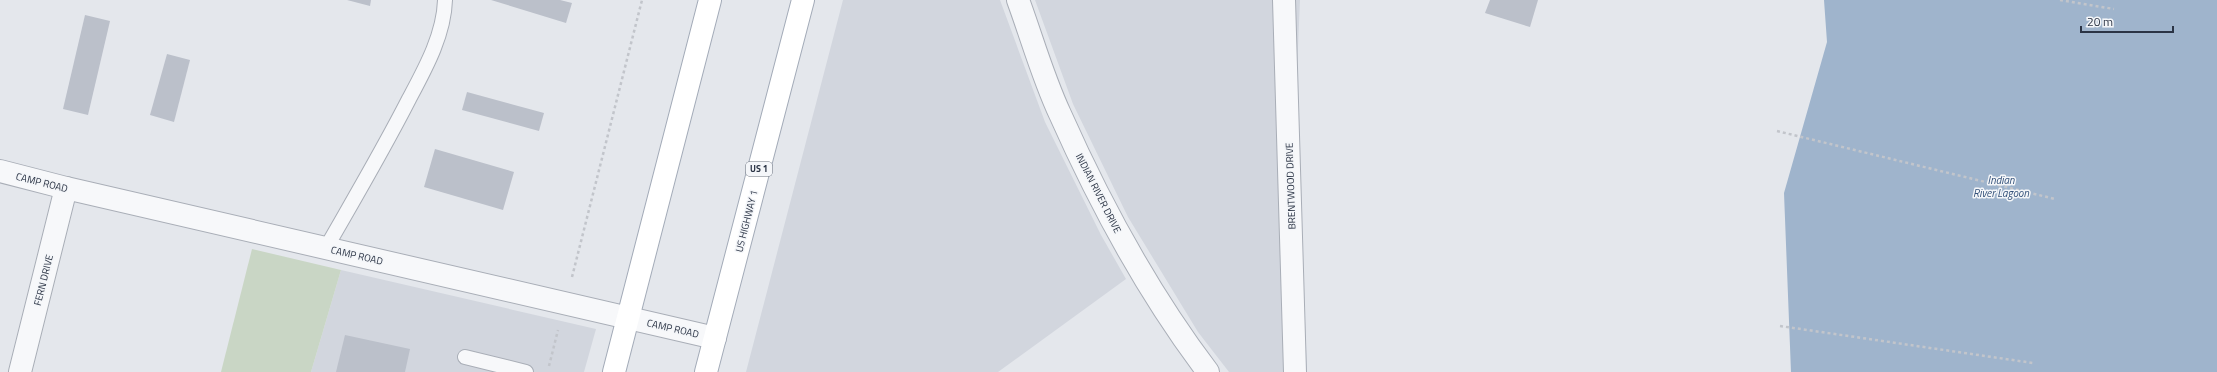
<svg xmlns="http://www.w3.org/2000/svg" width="2217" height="372" font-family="'Titillium Web',sans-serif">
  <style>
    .built { fill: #d2d6de }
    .green { fill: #c9d6c5 }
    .water { fill: #9fb4cc }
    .building { fill: #bbc0ca }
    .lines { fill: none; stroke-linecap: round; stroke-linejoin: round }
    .service-casing { stroke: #a9aeb7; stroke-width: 16 }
    .minor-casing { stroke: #a9aeb7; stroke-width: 24 }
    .tertiary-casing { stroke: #a9aeb7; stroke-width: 24 }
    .primary-casing { stroke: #a3abb8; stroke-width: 24 }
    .path { stroke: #c2c5cb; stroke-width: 2.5; stroke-dasharray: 3 3; stroke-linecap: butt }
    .service { stroke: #f7f8fa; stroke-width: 14 }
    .minor { stroke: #f7f8fa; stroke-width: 22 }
    .tertiary { stroke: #f7f8fa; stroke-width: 22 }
    .primary { stroke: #fff; stroke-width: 22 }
    .labels { text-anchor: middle; stroke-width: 3; stroke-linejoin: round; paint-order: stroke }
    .shield { fill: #f4f6f9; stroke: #676e7b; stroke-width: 1 }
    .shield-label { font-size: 9px; font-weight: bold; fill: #2b3445 }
    .street-label { font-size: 10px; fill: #2b3445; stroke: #f4f6f9 }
    .water-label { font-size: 11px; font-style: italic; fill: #34527a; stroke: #f4f6f9 }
  </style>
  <rect width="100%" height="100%" fill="#e4e7ec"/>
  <g class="built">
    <path d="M843,0H1000L1045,122L1101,235L1126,279L998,372H746Z"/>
    <path d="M1035,0H1300L1296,94L1307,372H1229L1198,332L1128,217L1073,104Z"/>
    <path d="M341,270L596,329L584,372H311Z"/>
  </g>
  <path class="green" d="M252,249L341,270L311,372H221Z"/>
  <path class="water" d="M1824,0H2217V372H1791L1784,193L1827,42Z"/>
  <g class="building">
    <path d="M347,0H371L370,6Z"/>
    <path d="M491,0H560L572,3L566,23Z"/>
    <path d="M1490,0H1538L1530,27L1485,13Z"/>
    <path d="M85,15L110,21L88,115L63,109Z"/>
    <path d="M167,54L190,60L174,122L150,115Z"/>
    <path d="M467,92L544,113L539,131L462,110Z"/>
    <path d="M435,149L514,172L503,210L424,187Z"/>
    <path d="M345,335L410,349L405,372H336Z"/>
  </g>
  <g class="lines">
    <defs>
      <g id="service">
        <path d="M326,248C354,199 383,150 409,99C425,69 444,35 445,0"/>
        <path d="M465,357L526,372"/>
      </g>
      <g id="minor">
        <path d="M1284,0L1295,372"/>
        <path d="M20,372L66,188"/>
      </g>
      <g id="tertiary">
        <path d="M1018,0C1032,38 1043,78 1060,114C1100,204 1148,293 1208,372"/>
        <path d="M0,171L66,188L715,338"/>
      </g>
      <g id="primary">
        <path d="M614,372L710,0"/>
        <path d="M706,372L803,0"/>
      </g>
    </defs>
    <use href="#service" class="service-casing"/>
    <use href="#minor" class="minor-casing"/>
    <use href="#tertiary" class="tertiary-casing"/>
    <use href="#primary" class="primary-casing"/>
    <g class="path">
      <path d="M2060,0L2114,9"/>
      <path d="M1777,131L2055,199"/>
      <path d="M572,277L642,0"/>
      <path d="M1780,326L2033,363"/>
      <path d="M549,366L558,330"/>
    </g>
    <use href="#service" class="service"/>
    <use href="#minor" class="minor"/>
    <use href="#tertiary" class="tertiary"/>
    <use href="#primary" class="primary"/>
  </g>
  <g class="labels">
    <rect class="shield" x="746" y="162" width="26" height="14" rx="3"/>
    <g class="shield-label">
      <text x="759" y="172">US 1</text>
    </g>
    <g class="street-label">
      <text transform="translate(42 182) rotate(14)" y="4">CAMP ROAD</text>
      <text transform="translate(1290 186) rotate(-92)" y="4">BRENTWOOD DRIVE</text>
      <text transform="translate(1099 193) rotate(63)" y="4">INDIAN RIVER DRIVE</text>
      <text transform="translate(746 221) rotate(-76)" y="4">US HIGHWAY 1</text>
      <text transform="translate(357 255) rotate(13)" y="4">CAMP ROAD</text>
      <text transform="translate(43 280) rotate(-76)" y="4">FERN DRIVE</text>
      <text transform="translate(673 328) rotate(13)" y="4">CAMP ROAD</text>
    </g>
    <g class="water-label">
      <text x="2001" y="184">Indian<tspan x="2001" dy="13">River Lagoon</tspan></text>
    </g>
  </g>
  <path d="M2081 26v6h92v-6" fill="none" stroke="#2b3445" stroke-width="2"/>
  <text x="2087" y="26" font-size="12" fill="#2b3445" stroke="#f4f6f9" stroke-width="3" paint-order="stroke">20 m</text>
</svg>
